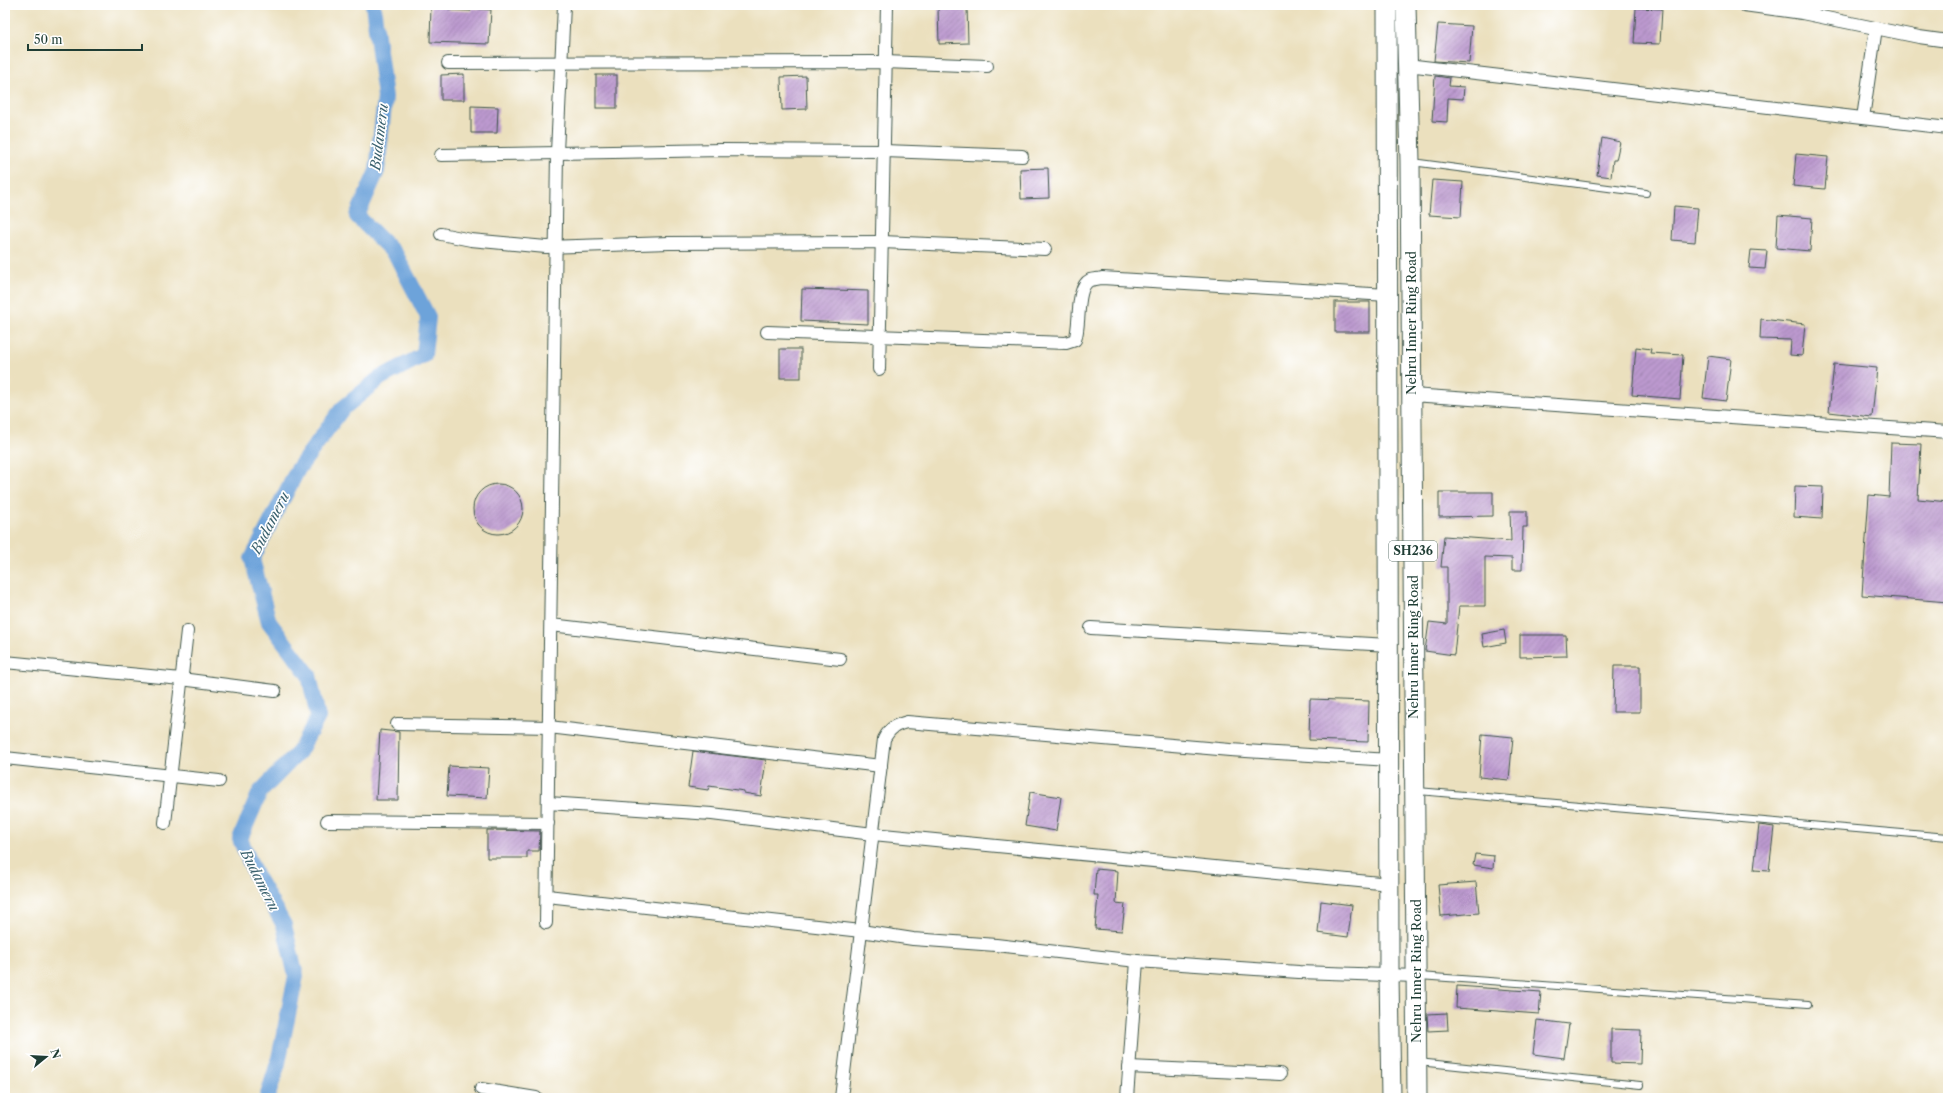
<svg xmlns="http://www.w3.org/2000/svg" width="1953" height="1103" font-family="'Libre Caslon Text',serif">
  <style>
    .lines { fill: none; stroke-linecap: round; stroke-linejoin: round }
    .canal { stroke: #6da3da; stroke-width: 16 }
    .building { fill: url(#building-hatch) }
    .service-casing { stroke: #3e5549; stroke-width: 8 }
    .minor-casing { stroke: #3e5549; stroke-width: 14 }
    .primary-casing { stroke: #3e5549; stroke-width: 21 }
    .service { stroke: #fff; stroke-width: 6 }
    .minor { stroke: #fff; stroke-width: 12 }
    .primary { stroke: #fff; stroke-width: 19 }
    .labels { text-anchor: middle; stroke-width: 3.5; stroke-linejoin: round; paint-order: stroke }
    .shield { fill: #fff; stroke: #627771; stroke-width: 1 }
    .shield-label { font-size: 12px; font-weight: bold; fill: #1f3d34 }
    .street-label { font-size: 13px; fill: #1f3d34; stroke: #fff }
    .water-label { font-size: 14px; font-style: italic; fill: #3a616e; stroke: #fff }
  </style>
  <defs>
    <pattern id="building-hatch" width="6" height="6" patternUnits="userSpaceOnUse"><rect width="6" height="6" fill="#bc99cf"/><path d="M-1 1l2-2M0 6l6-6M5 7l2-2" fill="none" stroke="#987ea9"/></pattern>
  </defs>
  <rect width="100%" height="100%" fill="#fff"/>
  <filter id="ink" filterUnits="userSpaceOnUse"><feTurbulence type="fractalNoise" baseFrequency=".025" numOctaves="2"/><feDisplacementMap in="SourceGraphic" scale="8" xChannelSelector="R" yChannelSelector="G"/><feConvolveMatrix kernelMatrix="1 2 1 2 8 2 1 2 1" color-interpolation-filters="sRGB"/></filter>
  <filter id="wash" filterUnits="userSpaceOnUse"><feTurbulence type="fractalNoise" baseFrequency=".012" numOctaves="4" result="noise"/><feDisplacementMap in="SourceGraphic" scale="16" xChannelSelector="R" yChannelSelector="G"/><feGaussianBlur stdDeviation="0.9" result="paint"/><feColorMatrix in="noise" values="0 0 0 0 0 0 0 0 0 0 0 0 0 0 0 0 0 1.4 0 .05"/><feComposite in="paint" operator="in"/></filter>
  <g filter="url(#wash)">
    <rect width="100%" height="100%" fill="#ebe0be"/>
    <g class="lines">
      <path class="canal" d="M267,1098L278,1063L296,976L284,925L255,874L240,839L260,792L299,752L318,717L309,675L269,622L252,559L298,469L342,409L380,378L424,355L428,317L396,255L357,216L377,171L385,97L373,5"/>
    </g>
    <g id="blocks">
      <g class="building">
        <path d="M431,5H449V10L471,11V8L491,10L489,44L430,42Z"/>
        <path d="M967,7L968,43L939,44L938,8Z"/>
        <path d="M1636,8L1662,9L1660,44L1634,43Z"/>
        <path d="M1438,24L1472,26L1469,63L1434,61Z"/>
        <path d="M464,74V100H441V75Z"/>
        <rect x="596" y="75" width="21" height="33"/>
        <path d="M806,76L807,109L782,110L781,77Z"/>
        <path d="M1435,76L1450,78L1449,86L1464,87L1463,99L1448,98L1447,122L1432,121Z"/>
        <path d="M471,106L498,107L497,133H471Z"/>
        <path d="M1602,138L1620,142L1616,160H1613L1611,177L1597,175Z"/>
        <path d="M1796,154L1828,157L1825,189L1793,186Z"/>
        <path d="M1048,168L1049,198L1021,199L1020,169Z"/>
        <path d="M1432,180L1463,182L1461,217L1429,215Z"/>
        <path d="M1674,206L1698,208L1695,242L1672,240Z"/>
        <path d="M1778,215L1812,218L1810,251L1776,248Z"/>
        <path d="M1751,250L1767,251L1765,269L1749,268Z"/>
        <path d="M802,289L868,291V324L801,321Z"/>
        <rect x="1335" y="302" width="35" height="30"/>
        <path d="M1761,319L1805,324L1802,356L1790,355L1791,340L1760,339Z"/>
        <path d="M1636,347L1651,349L1650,353L1683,355L1680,399L1632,395Z"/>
        <rect x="780" y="349" width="21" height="29"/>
        <path d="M1708,356L1731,359L1726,401L1703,398Z"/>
        <path d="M1834,364L1877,368L1872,417L1829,412Z"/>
        <path d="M1891,443L1921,444L1918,499L1948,502V602L1862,595L1869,495L1889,497Z"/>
        <circle cx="498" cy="509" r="25"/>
        <path d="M1795,486L1823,487L1822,519L1794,517Z"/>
        <path d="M1439,492H1493V516L1439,517Z"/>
        <path d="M1510,511H1527V527H1523L1522,570H1512V558L1485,557V606H1459L1454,655L1425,651L1429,622L1447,624V567H1441L1444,536L1511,541Z"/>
        <path d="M1504,630L1506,643L1484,647L1482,634Z"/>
        <path d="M1520,635H1566L1567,656L1520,657Z"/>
        <path d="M1614,666H1640V712H1613Z"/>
        <path d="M1310,699L1369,701L1368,742L1309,740Z"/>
        <path d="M380,730L399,732L398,800H376Z"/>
        <path d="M1482,734L1513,737L1509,780L1479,777Z"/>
        <path d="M693,751L766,760L761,796L744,793V791L709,786L708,790L688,787Z"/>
        <path d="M449,766L489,768L487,798L447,796Z"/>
        <path d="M1030,792L1061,797L1056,831L1025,826Z"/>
        <path d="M1759,825L1774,827L1769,871L1754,870Z"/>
        <path d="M487,830L540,831L539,851H527V858H487Z"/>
        <path d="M1475,854L1494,856L1493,868L1473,865Z"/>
        <path d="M1096,869L1118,871L1116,903L1125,904L1122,931L1095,929L1098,895H1094Z"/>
        <path d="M1476,882L1479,913L1441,916L1438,885Z"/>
        <path d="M1321,901L1352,905L1348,937L1318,933Z"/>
        <path d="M1457,986L1541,992L1539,1014L1456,1008Z"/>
        <path d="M1447,1013L1448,1030L1428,1031L1427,1014Z"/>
        <path d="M1537,1020L1569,1024L1564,1058L1533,1054Z"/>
        <path d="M1611,1029L1641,1030L1640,1064L1611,1063Z"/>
      </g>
    </g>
  </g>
  <g filter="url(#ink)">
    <use href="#blocks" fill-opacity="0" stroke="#3e5549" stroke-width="1"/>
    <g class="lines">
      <defs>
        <g id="service">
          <path d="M1412,162L1646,193"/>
          <path d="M1418,791L1948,837"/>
          <path d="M1419,976L1808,1004"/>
          <path d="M1418,1062L1640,1085"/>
        </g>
        <g id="minor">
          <path d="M1744,5L1802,13L1919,37L1948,41"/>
          <path d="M448,63L885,62L987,66"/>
          <path d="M1407,65L1948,128"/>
          <path d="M1863,118L1876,28"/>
          <path d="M441,155L722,150L884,151L1022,156"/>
          <path d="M441,234L471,240L546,247L669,243L882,242L1045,249"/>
          <path d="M767,332C867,335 966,340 1066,343L1075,340C1081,325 1075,287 1090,280C1093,279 1098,279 1102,278L1388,295"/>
          <path d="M879,369L887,5"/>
          <path d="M1412,395L1948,432"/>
          <path d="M551,625L840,659"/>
          <path d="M1091,628L1389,645"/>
          <path d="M5,662L181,679L275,691"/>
          <path d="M397,724L549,727L881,766"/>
          <path d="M5,758L219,781"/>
          <path d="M548,803L712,814L873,834L1390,884"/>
          <path d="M327,821L548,823"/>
          <path d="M165,823L187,631"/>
          <path d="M547,896L861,931L913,939L996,945L1137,961L1299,972L1416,976"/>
          <path d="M546,923L557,152L564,5"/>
          <path d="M1129,1067L1280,1074"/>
          <path d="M481,1089L536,1098"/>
          <path d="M841,1098L884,739C890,728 895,725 907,722L1230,750L1390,760"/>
          <path d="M1127,1098L1137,961"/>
        </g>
        <g id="primary">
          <path d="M1387,5L1389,975L1391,1098"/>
          <path d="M1406,5L1410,162L1417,1098"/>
        </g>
      </defs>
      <use href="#service" class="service-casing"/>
      <use href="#minor" class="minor-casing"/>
      <use href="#primary" class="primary-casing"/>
      <use href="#service" class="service"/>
      <use href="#minor" class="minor"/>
      <use href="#primary" class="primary"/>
    </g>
  </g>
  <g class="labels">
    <rect class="shield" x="1389" y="541" width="48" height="20" rx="3"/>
    <g class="shield-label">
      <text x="1413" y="555">SH236</text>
    </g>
    <g class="street-label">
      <text transform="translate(1411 323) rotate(-90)" y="5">Nehru Inner Ring Road</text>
      <text transform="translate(1413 647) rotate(-90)" y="5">Nehru Inner Ring Road</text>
      <text transform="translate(1416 971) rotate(-90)" y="5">Nehru Inner Ring Road</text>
    </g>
    <g class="water-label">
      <text transform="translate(379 137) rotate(-83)" y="5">Budameru</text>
      <text transform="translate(270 523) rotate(-63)" y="5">Budameru</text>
      <text transform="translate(260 880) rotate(63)" y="5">Budameru</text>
    </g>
  </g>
  <rect width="1953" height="1103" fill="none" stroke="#fff" stroke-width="20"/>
  <g transform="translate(46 1057) rotate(72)" stroke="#ffffff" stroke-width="3" paint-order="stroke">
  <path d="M0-3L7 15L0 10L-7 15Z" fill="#1f3d34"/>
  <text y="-6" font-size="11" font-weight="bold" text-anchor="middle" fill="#1f3d34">N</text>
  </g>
  <path d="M28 44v6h114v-6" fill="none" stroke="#1f3d34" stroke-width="2"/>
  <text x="34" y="44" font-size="12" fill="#1f3d34" stroke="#ffffff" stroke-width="3" paint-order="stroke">50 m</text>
</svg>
